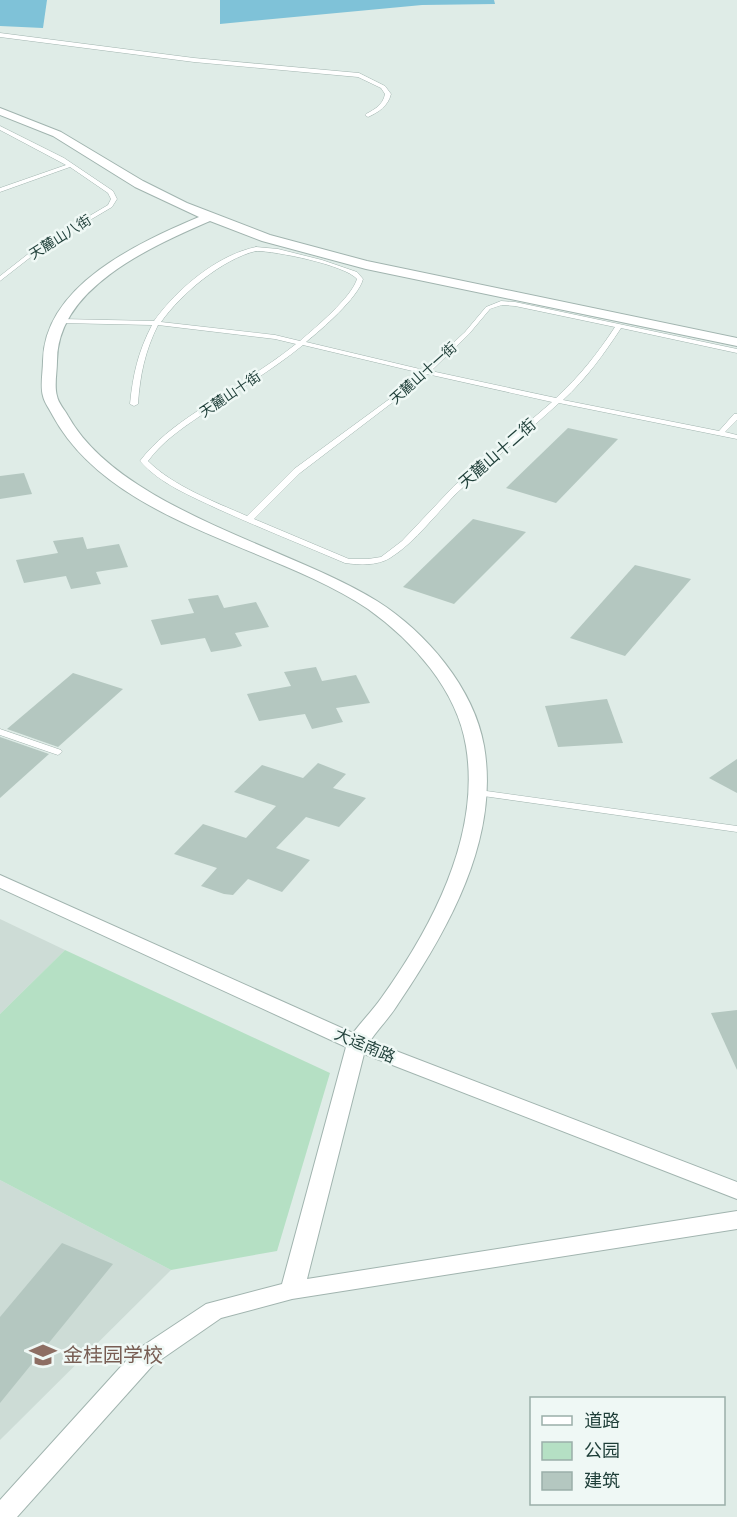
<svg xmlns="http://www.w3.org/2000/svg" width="737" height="1517" font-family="'Titillium Web','Noto Sans SC',sans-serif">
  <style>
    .built { fill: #cddcd6 }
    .green { fill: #b5e0c4 }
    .water { fill: #7fc2d8 }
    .building { fill: #b4c7c0 }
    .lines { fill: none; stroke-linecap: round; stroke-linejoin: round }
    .service-casing { stroke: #a1b4af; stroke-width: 1 }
    .minor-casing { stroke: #a1b4af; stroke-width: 2 }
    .service { fill: #fff; fill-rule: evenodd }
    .minor { fill: #fff; fill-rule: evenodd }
    .labels { text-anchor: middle; stroke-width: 5; stroke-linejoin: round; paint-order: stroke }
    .far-street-label { font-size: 14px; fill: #1e3e38; stroke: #eff8f5 }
    .street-label { font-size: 16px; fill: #1e3e38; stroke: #eff8f5 }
    .near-education-label { font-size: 20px; fill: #785e54; stroke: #eff8f5; text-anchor: start }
  </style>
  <rect width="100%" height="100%" fill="#dfece7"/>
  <g class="built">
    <path d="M0,919L65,950L0,1014Z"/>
    <path d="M0,1180L171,1270L0,1440Z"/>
  </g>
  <path class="green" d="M65,950L330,1073L277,1251L171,1270L0,1180V1014Z"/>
  <g class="water">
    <path d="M0,0H47L43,28L0,26Z"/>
    <path d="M220,0H494L495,4L422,5L220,24Z"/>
  </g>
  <g class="building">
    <path d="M568,428L618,439L556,503L506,488Z"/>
    <path d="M24,473L32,494L0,499V476Z"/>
    <path d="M473,519L526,532L454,604L403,587Z"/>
    <path d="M83,537L87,549L119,544L128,567L96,572L101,584L71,589L66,576L24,583L16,560L58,553L53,541Z"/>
    <path d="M635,565L691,579L625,656L570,638Z"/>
    <path d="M218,595L224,608L256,602L269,627L235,633L242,646L235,648L211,652L205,638L161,645L151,620L194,613L188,599Z"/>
    <path d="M316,667L322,681L356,675L370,703L336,708L343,722L312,729L305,714L259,721L247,694L291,686L284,672Z"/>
    <path d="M73,673L123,689L58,747L7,729Z"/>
    <path d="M607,699L623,743L558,747L545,706Z"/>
    <path d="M0,737L49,754L0,798Z"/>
    <path d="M737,759V793L709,778Z"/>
    <path d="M318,763L346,774L333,788L366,798L339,827L306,817L276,848L310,860L282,892L248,879L233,895L224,894L201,886L217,868L174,854L203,824L246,838L276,806L234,792L262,765L303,778Z"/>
    <path d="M737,1010V1070L711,1013Z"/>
    <path d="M62,1243L113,1264L0,1403V1317Z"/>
  </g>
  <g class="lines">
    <defs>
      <g id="service">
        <path d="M0,33L194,58L359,73L385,86L391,94C388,106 379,112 368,117L365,115L366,114C375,109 383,105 385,94L381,88L358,77L194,62L0,37Z"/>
        <path d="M0,126L64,158L113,191L117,199L112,207L41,249L0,281V276L37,247L108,205L111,199L108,193L70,167L0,192V188L66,165L0,130Z"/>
        <path d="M256,247L278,249L322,260L357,272L363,279C358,298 322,329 306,342L424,370L465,332L486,307L501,301L515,302L737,349V353L621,328C604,354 586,379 563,400L719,431L734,414H737V420L725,432L737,435V439L559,403C527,433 491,460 459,491C438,511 415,543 390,558C377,566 359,565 345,563C303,545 260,528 218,509C191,496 160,484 140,461C155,441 175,426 196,412C229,389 265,369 296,344L275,339L158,325C145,351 140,375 138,404L134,406L130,404C133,374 138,352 152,325L61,323L58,321L61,319L154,321C177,289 217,255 256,247ZM256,251C276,251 345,265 357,279C352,297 315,328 300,341L275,335L161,322C181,294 222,259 256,251ZM502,305L515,306L615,327C598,353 579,377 556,398L431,371L469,334L490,309ZM303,345L421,373L410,384L294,469L247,516C215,502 173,486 148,461C162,442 181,429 200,416C234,392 270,372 303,345ZM427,374L552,402L454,486L402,541L381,557L368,559H349L254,519L300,473L414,386Z"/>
        <path d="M0,729L61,750L62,752L58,755L55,754L0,735Z"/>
        <path d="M479,790L737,826V832L476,795L474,793L476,791Z"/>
      </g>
      <path id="minor" d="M0,108L61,132L143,181L187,203L270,235L367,261L737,338V346L366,269L262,241L210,221C153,246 57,287 57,361C57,372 54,386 57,396C58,403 65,410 68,416C120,509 288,546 377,601C426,632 474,688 484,746C500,839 448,930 398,1004C390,1017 379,1028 370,1041L737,1182V1199L364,1054L307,1279L737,1211V1229L292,1299L221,1318L153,1365L17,1517H0V1500L135,1351L206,1304L282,1284L346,1047L0,888V875L353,1033C362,1021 373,1010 382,997C432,927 481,835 466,746C457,690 413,641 368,609C273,545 112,524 53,416C50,410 44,402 43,396C40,386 43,372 43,361C44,285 140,242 199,217L135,187L53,136L0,115Z"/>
    </defs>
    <use href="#service" class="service-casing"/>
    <use href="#minor" class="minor-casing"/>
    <use href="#service" class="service"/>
    <use href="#minor" class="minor"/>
  </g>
  <defs>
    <symbol id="school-bare" viewBox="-9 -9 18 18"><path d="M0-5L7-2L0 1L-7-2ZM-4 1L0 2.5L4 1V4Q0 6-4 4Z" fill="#8d6e63" stroke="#eff8f5" stroke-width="2.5" paint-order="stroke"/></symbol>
  </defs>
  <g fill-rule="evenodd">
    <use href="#school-bare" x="24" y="1336" width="38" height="38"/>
  </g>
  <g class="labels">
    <g class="far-street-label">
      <text transform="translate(60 237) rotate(-32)" y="5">天麓山八街</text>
      <text transform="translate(423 373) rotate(-42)" y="5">天麓山十一街</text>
      <text transform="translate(230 394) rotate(-34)" y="5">天麓山十街</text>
    </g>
    <g class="street-label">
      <text transform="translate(497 453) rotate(-41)" y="6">天麓山十二街</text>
      <text transform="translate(365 1045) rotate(23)" y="6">大迳南路</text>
    </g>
    <g class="near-education-label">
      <text x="63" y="1362">金桂园学校</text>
    </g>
  </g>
  <rect x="530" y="1397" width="195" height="108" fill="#eff8f5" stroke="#9baea9" stroke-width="1.5"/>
  <rect x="542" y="1416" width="30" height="9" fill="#ffffff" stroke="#9baea9" stroke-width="1.5"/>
  <text x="584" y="1427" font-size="18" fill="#1e3e38">道路</text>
  <rect x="542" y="1442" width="30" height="18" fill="#b5e0c4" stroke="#9baea9" stroke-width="1.5"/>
  <text x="584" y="1457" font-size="18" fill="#1e3e38">公园</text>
  <rect x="542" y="1472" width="30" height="18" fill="#b4c7c0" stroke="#9baea9" stroke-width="1.5"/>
  <text x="584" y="1487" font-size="18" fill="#1e3e38">建筑</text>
</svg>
